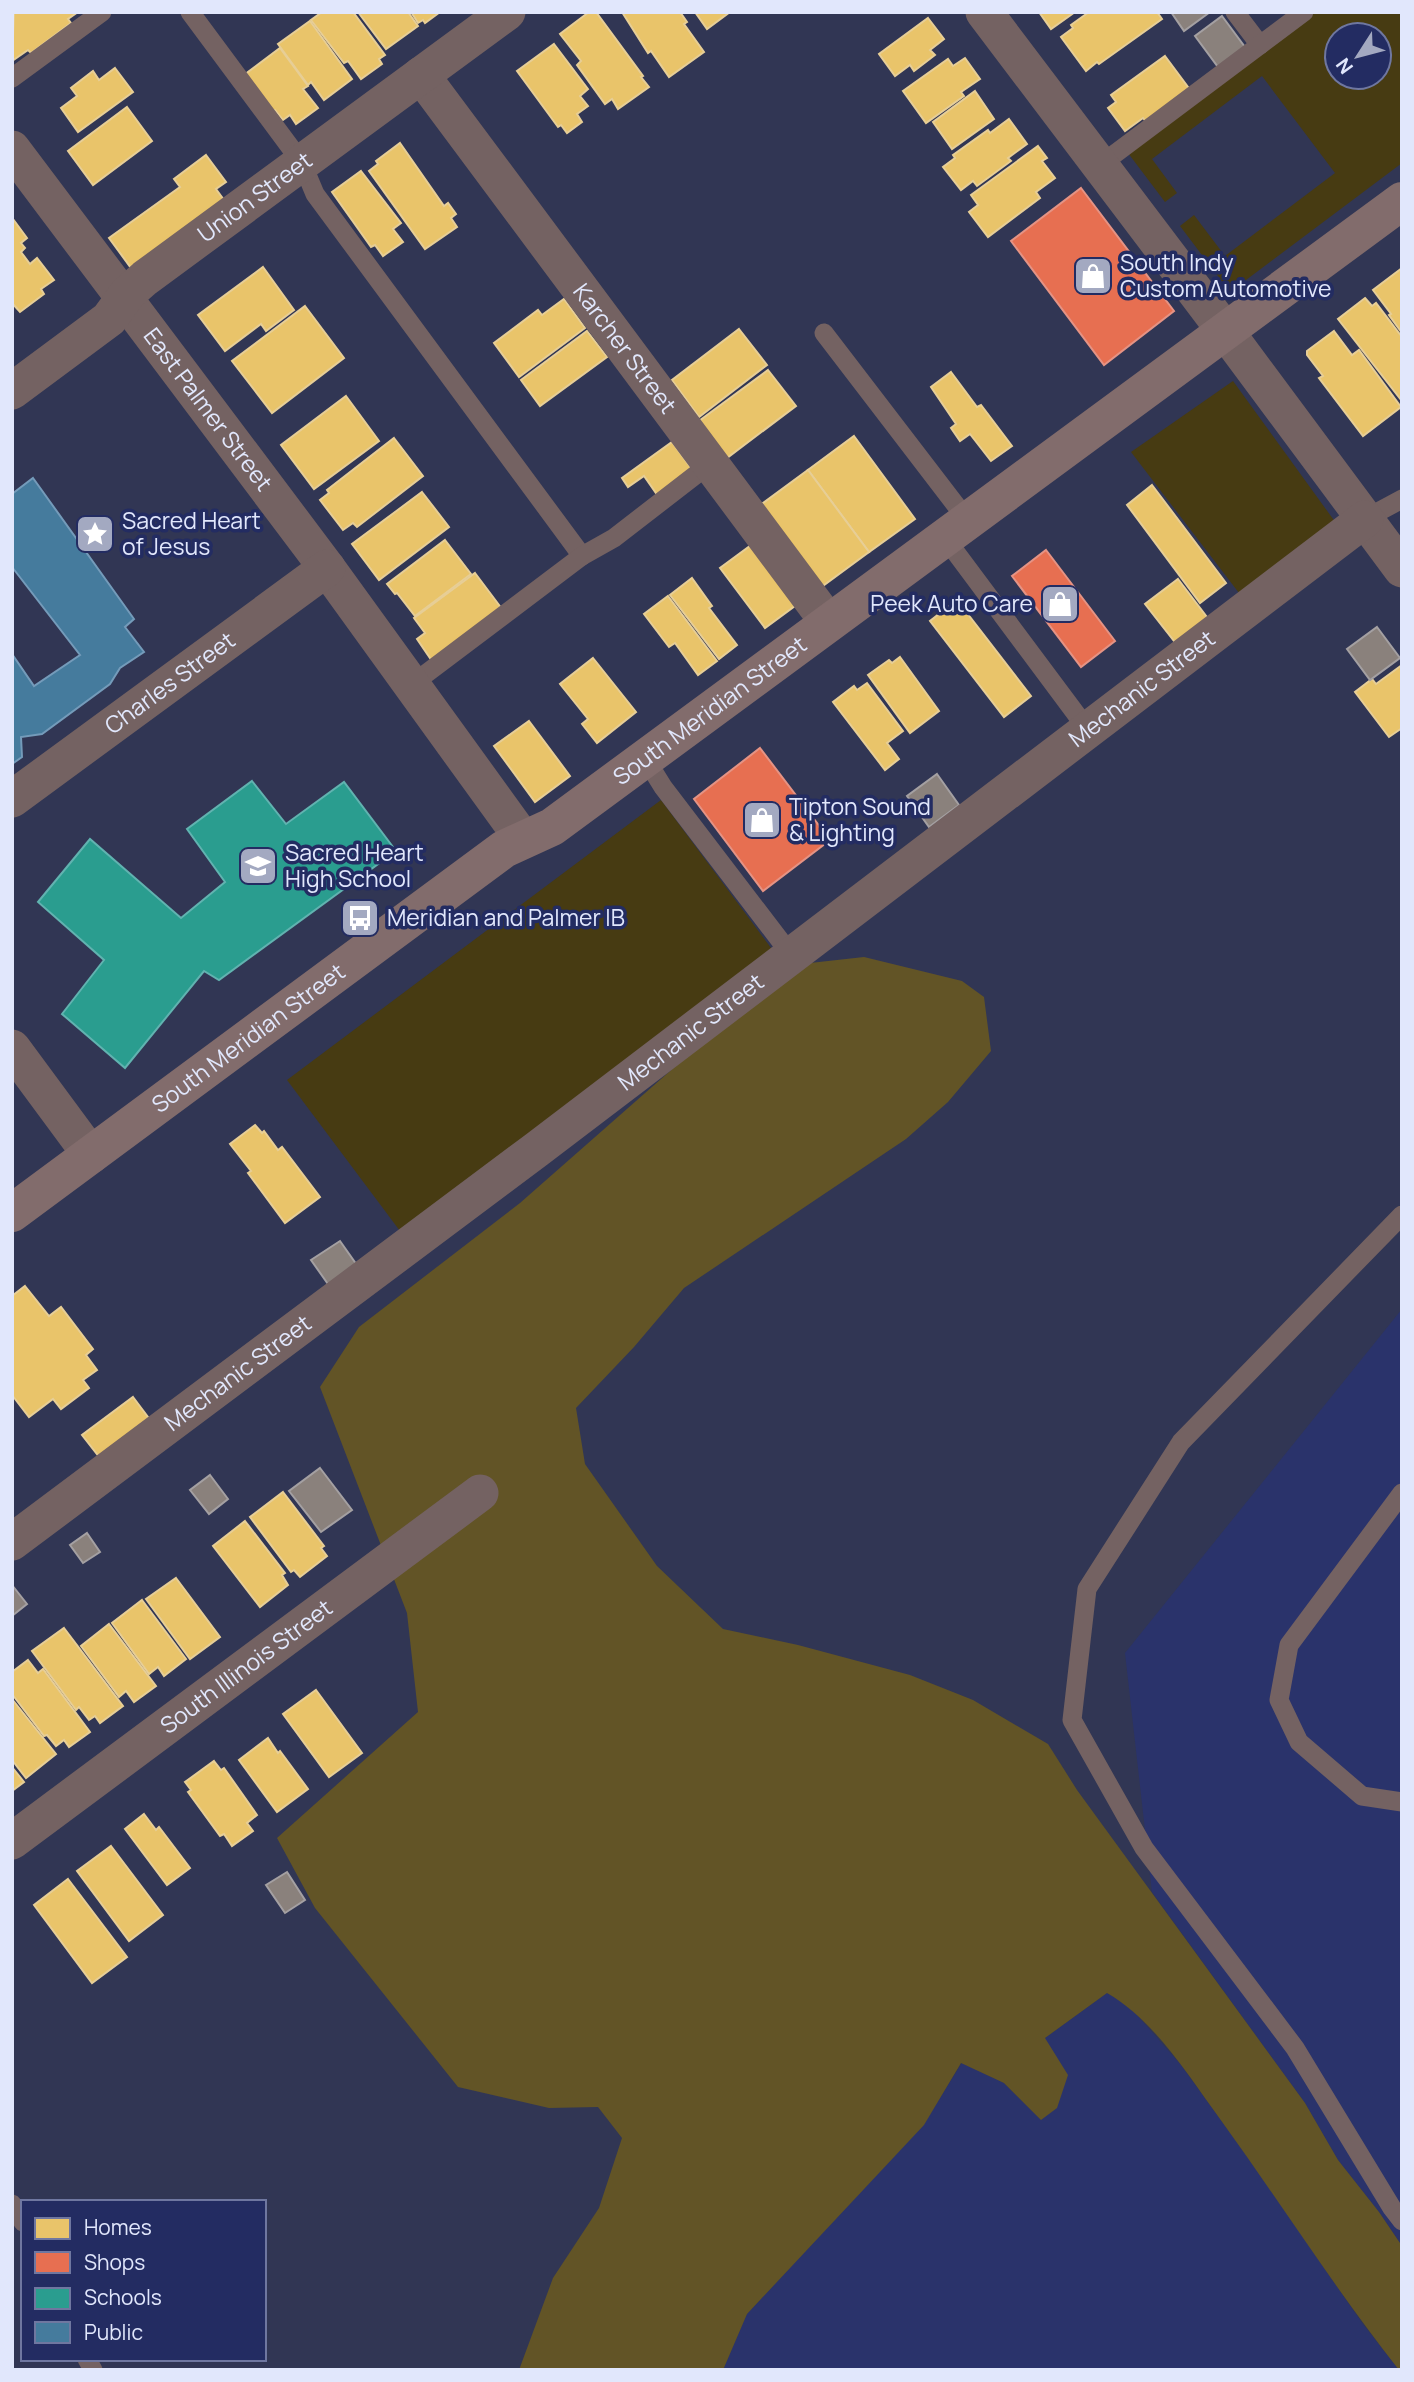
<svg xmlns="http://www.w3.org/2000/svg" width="1414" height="2382" font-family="Manrope,sans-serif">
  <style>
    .built { fill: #2a336b }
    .green { fill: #473b12; fill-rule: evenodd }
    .forest { fill: #625426 }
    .homes { fill: #e9c46a; stroke: #e7ce96; stroke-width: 2 }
    .shops { fill: #e76f51; stroke: #e59384; stroke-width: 2 }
    .schools { fill: #2a9d8f; stroke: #61b3b0; stroke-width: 2 }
    .public { fill: #457b9d; stroke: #749bba; stroke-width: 2 }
    .industry { fill: #8a817c; stroke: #a4a0a2; stroke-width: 2 }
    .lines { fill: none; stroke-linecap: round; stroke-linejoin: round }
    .service { stroke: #746262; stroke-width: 19 }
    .minor { stroke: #746262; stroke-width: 37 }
    .secondary { stroke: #826c6c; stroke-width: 38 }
    .labels { text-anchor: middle; stroke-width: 7; stroke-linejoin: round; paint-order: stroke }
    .street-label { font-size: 23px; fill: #e1e7fc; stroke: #232c62 }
    .poi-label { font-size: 23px; fill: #e1e7fc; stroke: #232c62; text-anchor: start }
  </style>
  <rect width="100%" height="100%" fill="#313654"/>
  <g class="built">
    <path d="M1402,1309V2246L1379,2212L1338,2160L1305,2103L1152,1892L1125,1653Z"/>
    <path d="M1107,1993L1129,2006L1181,2065L1257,2170L1362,2323L1399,2370H723L747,2314L923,2125L962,2063L1004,2083L1041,2120L1045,2038Z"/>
  </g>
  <g class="green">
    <path d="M1315,12H1402V163L1230,292L1180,226L1194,215L1225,256L1335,173L1262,76L1152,159L1177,193L1165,202L1128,153ZM1337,35H1379V77H1337Z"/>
    <path d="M1233,381L1341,530L1239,593L1131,452Z"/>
    <path d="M661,800L777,956L403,1235L287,1080Z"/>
  </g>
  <path class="forest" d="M864,957L962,981L984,997L991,1051L948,1102L906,1139L684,1288L634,1347L576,1408L585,1464L657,1566L723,1629L798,1645L910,1675L973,1700L1048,1744L1077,1790L1305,2103L1338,2160L1379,2212L1402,2246V2370H1399C1335,2289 1280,2202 1220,2119C1188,2075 1154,2020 1107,1993L1045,2038L1068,2075L1057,2108L1041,2120L1004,2083L961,2063L924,2125L747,2314L723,2370H519L553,2278L599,2208L622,2138L598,2107L549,2108L458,2087L315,1908L277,1838L418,1712L407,1613L320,1387L359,1327L520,1203L694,1050L810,963Z"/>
  <g class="homes">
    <path d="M14,12H78L68,19L71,23L31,53L28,50L12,61Z"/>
    <path d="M322,12H353L385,55L379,59L382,64L361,79L348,61L344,63L311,20Z"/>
    <path d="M358,12H408L418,26L386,49Z"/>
    <path d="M411,12H440L425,23L423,20L418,23Z"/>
    <path d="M589,12H596L643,76L641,77L649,87L618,109L612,99L605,104L577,65L581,61L560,34Z"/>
    <path d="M622,12H680L687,22L684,24L704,52L669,77L651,51L648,53Z"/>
    <path d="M695,12H730L707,29Z"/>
    <path d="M1039,12H1075L1051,29Z"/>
    <path d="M1089,12H1157L1162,19L1099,64L1097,62L1086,71L1061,37L1073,28L1071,25Z"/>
    <path d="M928,18L944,39L930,50L935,55L914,71L910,65L895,76L879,54Z"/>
    <path d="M310,21L352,79L324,100L311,82L308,85L278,44Z"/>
    <path d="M554,44L588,89L580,96L588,106L577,114L582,122L567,133L561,125L558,127L517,71Z"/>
    <path d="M280,48L308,86L303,89L318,108L296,124L290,115L283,120L275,110L272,112L244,75Z"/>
    <path d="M1165,56L1191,91L1147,123L1143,118L1125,131L1108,108L1116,102L1111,95Z"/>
    <path d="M965,58L980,79L961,92L964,96L926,123L903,91L948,59L953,66Z"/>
    <path d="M115,68L133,92L78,132L61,108L77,96L71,88L93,71L99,80Z"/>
    <path d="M975,91L994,119L952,149L933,122Z"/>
    <path d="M127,107L152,141L93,185L68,151Z"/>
    <path d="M1009,119L1027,144L1008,158L1011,161L977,186L973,181L961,190L943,167L955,158L953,155L988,130L990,133Z"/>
    <path d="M400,143L444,206L448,203L456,214L451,218L457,227L425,249L369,171L378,164L376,161Z"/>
    <path d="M1038,146L1047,158L1042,161L1055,178L1036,192L1040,198L988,237L969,212L978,205L971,195Z"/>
    <path d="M206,155L226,182L216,189L224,200L131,268L109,238L180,187L174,179Z"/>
    <path d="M361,171L401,223L393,229L403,242L383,256L375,245L371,247L332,192Z"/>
    <path d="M13,219L27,238L21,243L25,248L21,252L30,264L37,258L54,280L41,289L44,294L20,312L12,303Z"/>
    <path d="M263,267L294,310L266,331L261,324L225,351L198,315Z"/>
    <path d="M1402,268V333L1389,315L1391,314L1373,290Z"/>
    <path d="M1365,298L1372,306L1376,303L1402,337V401L1338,319Z"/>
    <path d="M564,299L585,328L519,377L494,343L538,310L542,315Z"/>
    <path d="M305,306L344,358L272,413L232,361Z"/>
    <path d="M739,329L767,365L699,417L672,380Z"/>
    <path d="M587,331L607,357L540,406L521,380Z"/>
    <path d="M1334,331L1352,355L1359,350L1401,407L1363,436L1319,378L1323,376L1307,355V351Z"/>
    <path d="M768,370L796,406L727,458L699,421Z"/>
    <path d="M951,372L977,407L981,405L1012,446L991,461L970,434L960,441L951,428L956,424L931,387Z"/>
    <path d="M346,396L379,441L314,489L281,445Z"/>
    <path d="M854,436L915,519L869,552L808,470Z"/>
    <path d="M394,438L423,476L357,527L353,523L343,530L320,500L329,493L327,490Z"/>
    <path d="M672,442L691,468L658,496L644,476L628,487L622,478Z"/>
    <path d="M808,470L869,552L820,588L759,506Z"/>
    <path d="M1152,485L1226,583L1200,603L1127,505Z"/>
    <path d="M422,492L449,527L379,580L352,544Z"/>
    <path d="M445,540L471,574L415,616L397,593L395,594L387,584Z"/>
    <path d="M754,543L799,603L765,628L720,568Z"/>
    <path d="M475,573L502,609L432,661L417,639L425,633L414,618Z"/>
    <path d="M692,578L712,606L709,608L737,645L719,659L670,595Z"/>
    <path d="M1178,579L1210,621L1178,646L1145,604Z"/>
    <path d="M668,596L717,661L698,675L675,643L669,647L644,614Z"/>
    <path d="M957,600L1031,696L1004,717L930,621Z"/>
    <path d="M900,657L939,711L910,733L868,675L889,660L892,663Z"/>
    <path d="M593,658L636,712L597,743L582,724L588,719L560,684Z"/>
    <path d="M1402,665V728L1389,737L1355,692L1372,679L1376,684Z"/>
    <path d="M867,683L903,731L887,743L899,759L885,770L833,702L854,686L857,690Z"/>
    <path d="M529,721L570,776L535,802L494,746Z"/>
    <path d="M255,1125L262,1133L264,1131L278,1150L282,1147L320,1197L285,1223L248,1173L251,1171L230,1144Z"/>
    <path d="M25,1286L49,1316L61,1307L93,1349L86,1355L97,1370L83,1380L89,1388L61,1409L53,1399L29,1417L12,1395V1296Z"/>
    <path d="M133,1397L154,1425L104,1463L82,1435Z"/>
    <path d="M283,1492L324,1546L321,1548L327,1556L300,1577L294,1570L291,1572L250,1517Z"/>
    <path d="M245,1521L285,1573L282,1575L288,1585L260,1607L213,1546Z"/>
    <path d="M176,1578L220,1637L190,1659L146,1599Z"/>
    <path d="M142,1600L186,1659L164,1676L158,1667L149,1674L112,1623Z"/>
    <path d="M109,1624L156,1686L134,1702L126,1691L119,1697L81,1646Z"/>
    <path d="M64,1628L123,1706L100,1723L95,1716L89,1720L79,1707L76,1710L32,1651Z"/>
    <path d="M28,1660L38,1673L43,1669L90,1732L69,1747L64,1740L56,1746L47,1735L44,1736L12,1694V1672Z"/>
    <path d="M316,1690L362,1753L329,1777L283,1714Z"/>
    <path d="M12,1699L56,1754L26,1778L12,1760Z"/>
    <path d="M268,1738L278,1753L280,1751L308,1789L277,1812L239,1760Z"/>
    <path d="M214,1761L221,1770L224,1768L257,1815L247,1823L253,1831L232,1846L224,1834L220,1836L188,1792L191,1790L185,1782Z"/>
    <path d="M12,1767L24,1782L12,1791Z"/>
    <path d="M144,1814L156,1830L159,1827L190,1868L167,1885L125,1829Z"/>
    <path d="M111,1846L163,1915L129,1941L77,1871Z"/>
    <path d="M68,1879L127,1957L92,1983L34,1905Z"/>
  </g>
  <g class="shops">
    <path d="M1081,188L1174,311L1104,365L1011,241Z"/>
    <path d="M1046,550L1115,641L1081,667L1012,576Z"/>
    <path d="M760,748L830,840L763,891L694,799Z"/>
  </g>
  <path class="schools" d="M252,781L286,824L344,782L396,851L219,980L204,971L125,1068L62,1014L104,960L38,902L90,839L181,918L225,882L187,829Z"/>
  <path class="public" d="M33,478L134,619L125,627L144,652L120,668L110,684L42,734L21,737L22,757L12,764V654L34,686L80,655L12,567V494Z"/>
  <g class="industry">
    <path d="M1171,12H1210L1184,31Z"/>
    <path d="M1222,16L1245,47L1218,67L1195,36Z"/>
    <path d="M1377,627L1400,658L1370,680L1347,649Z"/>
    <path d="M937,774L959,805L929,827L907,796Z"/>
    <path d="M340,1241L359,1268L330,1287L311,1260Z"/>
    <path d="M320,1468L352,1510L321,1532L289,1491Z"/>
    <path d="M210,1475L228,1499L209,1514L190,1490Z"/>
    <path d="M87,1533L100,1552L83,1563L70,1545Z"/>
    <path d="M12,1585L27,1604L12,1616Z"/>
    <path d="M287,1872L305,1900L285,1913L266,1885Z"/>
  </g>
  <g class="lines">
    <g class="service">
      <path d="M190,12L302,163L315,194L582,556"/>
      <path d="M1235,12L1260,45"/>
      <path d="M12,78L102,12"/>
      <path d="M1100,165L1304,12"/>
      <path d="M824,333L968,521"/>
      <path d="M1365,519L1402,499"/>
      <path d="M945,538L1088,730"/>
      <path d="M411,685L582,556L614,538L711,463"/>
      <path d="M645,758L663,787L792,956"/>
      <path d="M1402,1215L1181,1442L1087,1589L1072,1720L1144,1848L1295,2048L1392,2208L1402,2221"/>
      <path d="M1402,1493L1289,1645L1279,1700L1299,1742L1362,1796L1402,1802"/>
      <path d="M12,2204L23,2222"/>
      <path d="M87,2359L93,2370"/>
    </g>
    <g class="minor">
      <path d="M984,12L1226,332L1402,569"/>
      <path id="s1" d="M421,75L829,623"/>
      <path id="s2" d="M12,149L327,568L523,839"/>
      <path id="s3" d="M12,391L109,319L128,293L145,278L507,12"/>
      <path id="s4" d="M12,799L327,568"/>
      <path d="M12,1048L91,1155"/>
      <path id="s5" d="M12,1542L536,1150L1365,519"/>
      <path id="s6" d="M12,1841L480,1493"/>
    </g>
    <path class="secondary" id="s7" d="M12,1213L504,849L552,827L1402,201"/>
  </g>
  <defs>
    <symbol id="shop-square" viewBox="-11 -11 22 22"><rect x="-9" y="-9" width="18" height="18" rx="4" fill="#a3a9c1" stroke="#232c62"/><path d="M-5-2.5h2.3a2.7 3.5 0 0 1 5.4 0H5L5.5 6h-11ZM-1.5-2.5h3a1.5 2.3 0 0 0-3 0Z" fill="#fff"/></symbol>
    <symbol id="sight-square" viewBox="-11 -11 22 22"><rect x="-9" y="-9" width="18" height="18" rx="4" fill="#a3a9c1" stroke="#232c62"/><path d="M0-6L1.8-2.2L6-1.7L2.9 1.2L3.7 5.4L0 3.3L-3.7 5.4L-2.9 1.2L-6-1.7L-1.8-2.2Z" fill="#fff"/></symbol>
    <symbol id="school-square" viewBox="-11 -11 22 22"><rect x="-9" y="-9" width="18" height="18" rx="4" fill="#a3a9c1" stroke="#232c62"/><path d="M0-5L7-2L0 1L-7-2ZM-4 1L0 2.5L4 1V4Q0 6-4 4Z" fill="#fff"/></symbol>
    <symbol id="bus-square" viewBox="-11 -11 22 22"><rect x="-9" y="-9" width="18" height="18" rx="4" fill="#a3a9c1" stroke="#232c62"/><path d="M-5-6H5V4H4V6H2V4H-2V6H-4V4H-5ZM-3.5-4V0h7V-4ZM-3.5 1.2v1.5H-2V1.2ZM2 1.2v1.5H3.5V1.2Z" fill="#fff"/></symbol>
  </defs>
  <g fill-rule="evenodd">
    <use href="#shop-square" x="1071" y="254" width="44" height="44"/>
    <use href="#sight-square" x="73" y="512" width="44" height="44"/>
    <use href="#shop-square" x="1038" y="582" width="44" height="44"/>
    <use href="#shop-square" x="740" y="798" width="44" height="44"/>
    <use href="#school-square" x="236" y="844" width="44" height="44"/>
    <use href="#bus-square" x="338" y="896" width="44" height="44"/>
  </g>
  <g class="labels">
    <g class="street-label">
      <text dy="8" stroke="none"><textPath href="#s3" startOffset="312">Union Street</textPath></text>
      <text dy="8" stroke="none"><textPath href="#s1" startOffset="341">Karcher Street</textPath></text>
      <text dy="8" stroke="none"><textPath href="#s2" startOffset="326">East Palmer Street</textPath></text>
      <text dy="8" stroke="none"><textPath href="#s4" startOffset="196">Charles Street</textPath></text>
      <text dy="8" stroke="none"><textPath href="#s5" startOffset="1416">Mechanic Street</textPath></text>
      <text dy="8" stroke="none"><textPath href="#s7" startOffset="861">South Meridian Street</textPath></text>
      <text dy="8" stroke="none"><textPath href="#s5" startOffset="849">Mechanic Street</textPath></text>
      <text dy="8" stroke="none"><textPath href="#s7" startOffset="294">South Meridian Street</textPath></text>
      <text dy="8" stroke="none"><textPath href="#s5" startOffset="282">Mechanic Street</textPath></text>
      <text dy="8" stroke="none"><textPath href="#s6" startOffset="292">South Illinois Street</textPath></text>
    </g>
    <g class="poi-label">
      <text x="1120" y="271">South Indy<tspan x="1120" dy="26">Custom Automotive</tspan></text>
      <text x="122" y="529">Sacred Heart<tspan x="122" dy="26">of Jesus</tspan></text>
      <text x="1033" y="612" text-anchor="end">Peek Auto Care</text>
      <text x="789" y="815">Tipton Sound<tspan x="789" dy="26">&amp; Lighting</tspan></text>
      <text x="285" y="861">Sacred Heart<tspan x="285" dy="26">High School</tspan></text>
      <text x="387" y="926">Meridian and Palmer IB</text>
    </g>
  </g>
  <rect width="1414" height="2382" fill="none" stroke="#e1e7fc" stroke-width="28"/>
  <rect x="21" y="2200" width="245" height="161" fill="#232c62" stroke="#6f77a0" stroke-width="2"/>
  <rect x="35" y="2218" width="35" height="21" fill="#e9c46a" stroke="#6f77a0" stroke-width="2"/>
  <text x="84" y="2235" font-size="21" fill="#e1e7fc">Homes</text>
  <rect x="35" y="2252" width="35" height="21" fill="#e76f51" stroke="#6f77a0" stroke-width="2"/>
  <text x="84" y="2270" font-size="21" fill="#e1e7fc">Shops</text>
  <rect x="35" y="2288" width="35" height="21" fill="#2a9d8f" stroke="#6f77a0" stroke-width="2"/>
  <text x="84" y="2305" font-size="21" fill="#e1e7fc">Schools</text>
  <rect x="35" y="2322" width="35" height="21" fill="#457b9d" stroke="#6f77a0" stroke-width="2"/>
  <text x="84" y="2340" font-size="21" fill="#e1e7fc">Public</text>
  <g transform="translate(1358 56) rotate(234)"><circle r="33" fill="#232c62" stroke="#6f77a0" stroke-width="2"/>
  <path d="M0-5L12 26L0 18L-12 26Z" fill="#a3a9c1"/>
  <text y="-10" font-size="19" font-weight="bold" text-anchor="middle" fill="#e1e7fc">N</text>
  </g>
</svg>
